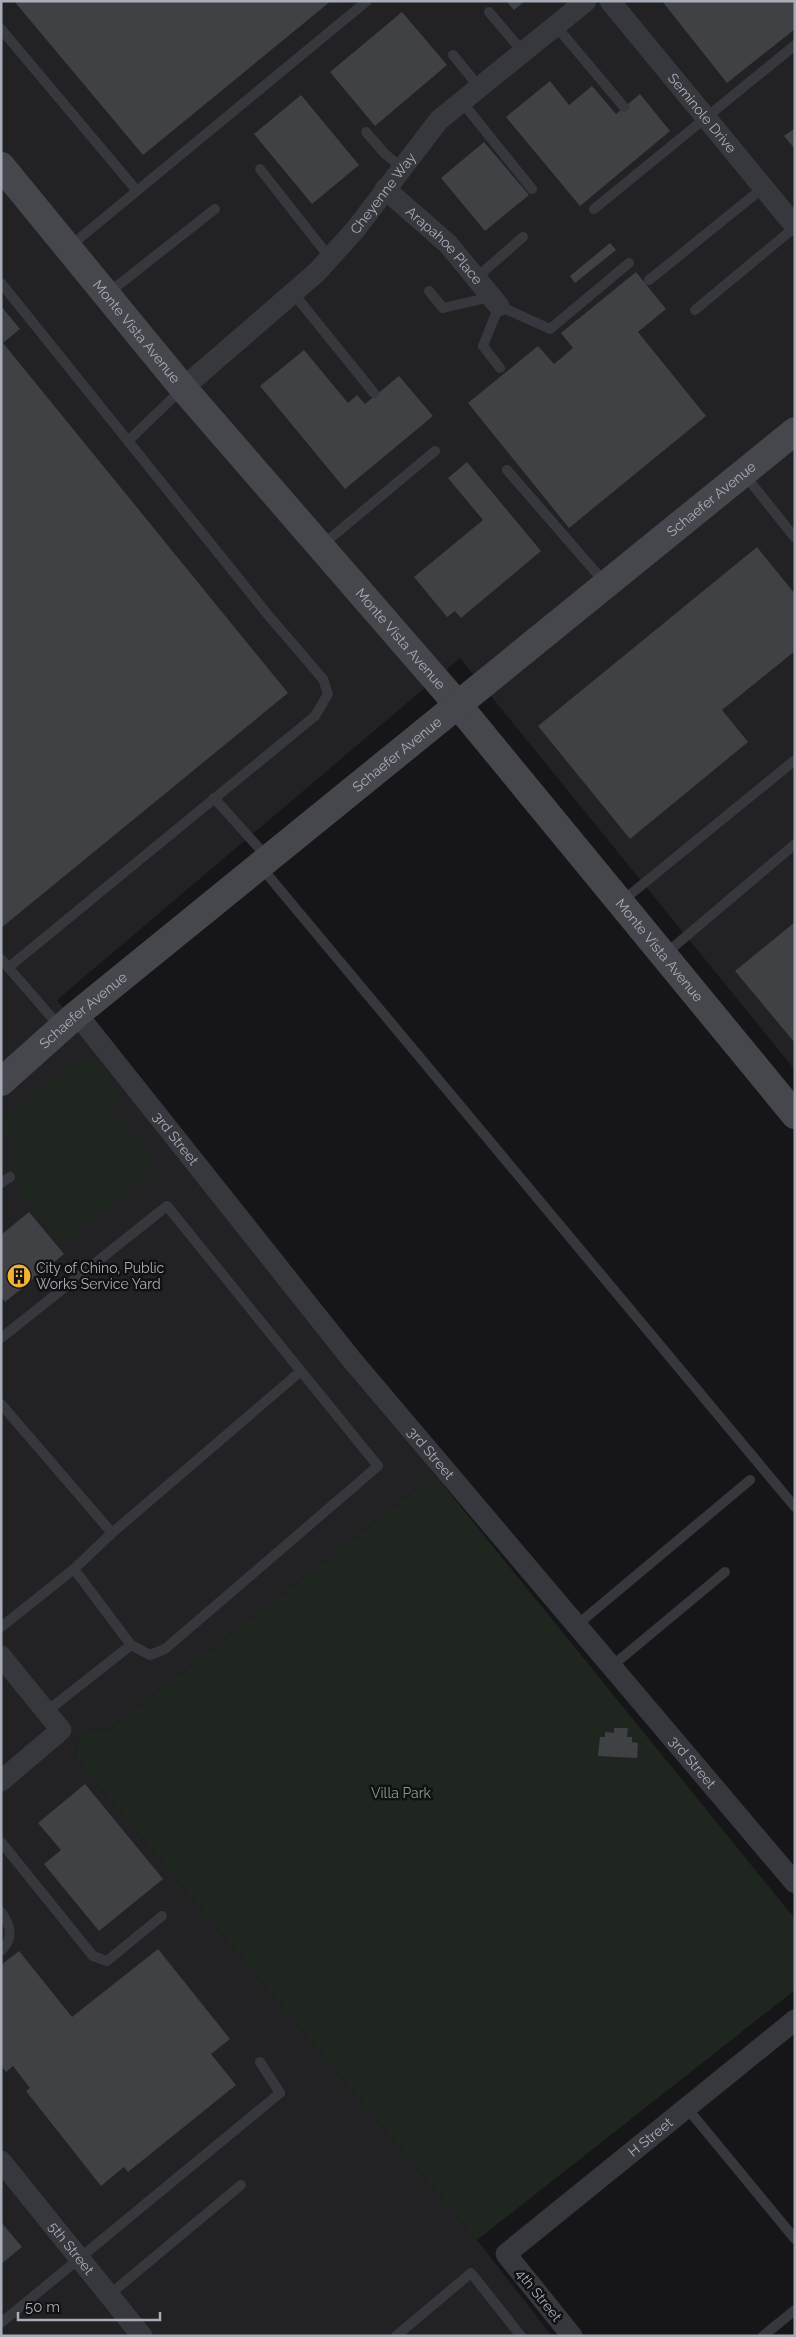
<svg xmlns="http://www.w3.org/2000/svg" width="796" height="2337" font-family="Raleway,sans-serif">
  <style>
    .built { fill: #222225 }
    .green { fill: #1e261f }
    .building { fill: #404145 }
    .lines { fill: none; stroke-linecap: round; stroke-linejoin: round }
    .lane { stroke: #37383d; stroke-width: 10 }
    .street { stroke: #37383d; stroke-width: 21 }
    .secondary { stroke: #45474d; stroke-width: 28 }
    .labels { text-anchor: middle; stroke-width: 5; stroke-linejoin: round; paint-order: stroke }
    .street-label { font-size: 14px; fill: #a8adb8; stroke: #111113 }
    .poi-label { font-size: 14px; fill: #a8adb8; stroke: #111113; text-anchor: start }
    .park-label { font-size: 14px; fill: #7fa381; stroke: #111113 }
  </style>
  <rect width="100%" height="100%" fill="#161618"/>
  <path class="built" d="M1,1H795V1070L460,658L57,1000L435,1475L110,1729L81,1733L75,1757L477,2240L552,2336H1Z"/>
  <g class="green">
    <path d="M91,1059L98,1062L120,1093L112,1105C115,1125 148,1144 155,1166L154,1169L63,1244L17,1190L19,1184L5,1166C24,1147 17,1146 1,1129V1120L76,1061Z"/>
    <path d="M435,1475L795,1919V1990L477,2240L75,1757L81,1733L110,1729Z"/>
  </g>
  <g class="building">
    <path d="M14,1H331L143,155Z"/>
    <path d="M506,1H525L514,10Z"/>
    <path d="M662,1H795V29L727,83Z"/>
    <path d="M402,12L447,65L375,126L330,72Z"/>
    <path d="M550,81L569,105L592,86L616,114L640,94L670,131L580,206L506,117Z"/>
    <path d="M301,95L359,165L312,204L254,134Z"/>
    <path d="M795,128V149L784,136Z"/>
    <path d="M484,142L529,195L485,231L441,178Z"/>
    <path d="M610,243L616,250L575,283L570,276Z"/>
    <path d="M636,272L666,309L638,332L706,416L569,528L468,403L538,346L554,364L573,348L561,333Z"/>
    <path d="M1,306L20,329L3,343L288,693L1,928Z"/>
    <path d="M304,350L348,403L357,395L365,404L399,376L433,416L345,489L260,386Z"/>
    <path d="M467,462L541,551L461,618L455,611L447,617L414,577L483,520L448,478Z"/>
    <path d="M757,547L795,594V651L722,710L748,742L630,839L538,726Z"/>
    <path d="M795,922V1043L735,971Z"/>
    <path d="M29,1212L64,1254L5,1302L1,1297V1235Z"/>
    <path d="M614,1728H628L627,1737H632V1742L638,1743L637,1758L598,1756L600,1737H605V1732L614,1733Z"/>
    <path d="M85,1784L163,1879L99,1931L44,1864L61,1850L38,1823Z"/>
    <path d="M158,1949L230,2039L211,2054L236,2085L128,2172L124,2167L101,2186L26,2091L30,2088L13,2066L6,2072L1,2066V1965L19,1951L72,2017Z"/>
    <path d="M1,2222L22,2247L1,2264Z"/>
  </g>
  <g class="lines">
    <g class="lane">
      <path d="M489,12L523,52"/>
      <path d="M556,26L624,107"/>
      <path d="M1,29L137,191"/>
      <path d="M453,55L479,87"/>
      <path d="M462,102L532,189"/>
      <path d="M366,132L384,153L402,168"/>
      <path d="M260,169L330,258"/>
      <path d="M594,209L795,45"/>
      <path d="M69,247L367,1"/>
      <path d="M476,278L523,237"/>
      <path d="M649,280L763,188"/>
      <path d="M1,283L268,615L323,679L328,694L315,716L9,967"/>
      <path d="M429,291L443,308L491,297"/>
      <path d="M293,293L374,393"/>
      <path d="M107,294L215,209"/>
      <path d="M695,310L795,227"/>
      <path d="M500,368L483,346L499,306L550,329L629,263"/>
      <path d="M128,441L182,389"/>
      <path d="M507,470L606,584"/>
      <path d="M744,474L795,538"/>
      <path d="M321,546L435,451"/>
      <path d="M214,798L267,857"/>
      <path d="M261,867L795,1507"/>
      <path d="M621,902L795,760"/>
      <path d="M664,955L795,844"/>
      <path d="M1,959L60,1027"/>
      <path d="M1,1183L10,1177"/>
      <path d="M1,1338L167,1206L378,1466L165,1649L150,1655L131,1645"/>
      <path d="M1,1404L112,1533L74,1569L1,1627"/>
      <path d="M112,1533L301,1371"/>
      <path d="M577,1625L750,1480"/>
      <path d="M612,1666L725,1572"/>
      <path d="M46,1712L131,1645L74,1569"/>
      <path d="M1,1842L93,1956L107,1961L162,1916"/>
      <path d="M1,1912C11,1926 14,1938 1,1951"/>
      <path d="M687,2108L795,2239"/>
      <path d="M109,2295L241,2185"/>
      <path d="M1,2323L280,2093L260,2062"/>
      <path d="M396,2336L471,2273L521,2336"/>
      <path d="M763,2336L795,2310"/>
    </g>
    <g class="street">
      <path id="s1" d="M610,1L795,226"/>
      <path id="s2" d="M385,189L448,244L499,306"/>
      <path id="s3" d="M183,388L317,272L355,230L439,120L586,1"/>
      <path id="s4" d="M77,1014L352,1360L795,1883"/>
      <path d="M1,1656L61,1730L1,1781"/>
      <path id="s5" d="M1,2161L142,2336"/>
      <path id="s6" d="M572,2336L506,2254L795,2020"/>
    </g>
    <g class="secondary">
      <path id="s7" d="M1,166L183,388L458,705L795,1115"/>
      <path id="s8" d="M1,1082L77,1014L795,431"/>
    </g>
  </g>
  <defs>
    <symbol id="building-disc" viewBox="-11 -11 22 22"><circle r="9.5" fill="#f2b134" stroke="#111113"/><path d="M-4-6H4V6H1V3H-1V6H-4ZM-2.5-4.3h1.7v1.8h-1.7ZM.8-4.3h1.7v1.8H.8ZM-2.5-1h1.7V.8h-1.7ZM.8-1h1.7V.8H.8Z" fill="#111"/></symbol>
  </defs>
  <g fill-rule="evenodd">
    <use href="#building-disc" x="5" y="1262" width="28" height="28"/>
  </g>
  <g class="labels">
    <g class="street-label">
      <text dy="5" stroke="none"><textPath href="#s1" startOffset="145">Seminole Drive</textPath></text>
      <text dy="5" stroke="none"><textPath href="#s3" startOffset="280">Cheyenne Way</textPath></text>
      <text dy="5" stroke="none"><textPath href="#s2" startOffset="82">Arapahoe Place</textPath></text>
      <text dy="5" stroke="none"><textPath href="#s7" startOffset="214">Monte Vista Avenue</textPath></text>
      <text dy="5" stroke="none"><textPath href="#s8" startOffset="919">Schaefer Avenue</textPath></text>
      <text dy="5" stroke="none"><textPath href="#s7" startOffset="619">Monte Vista Avenue</textPath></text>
      <text dy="5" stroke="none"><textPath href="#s8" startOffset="514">Schaefer Avenue</textPath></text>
      <text dy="5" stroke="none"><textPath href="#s7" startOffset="1024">Monte Vista Avenue</textPath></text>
      <text dy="5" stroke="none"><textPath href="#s8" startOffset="109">Schaefer Avenue</textPath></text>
      <text dy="5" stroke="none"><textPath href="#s4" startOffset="159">3rd Street</textPath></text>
      <text dy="5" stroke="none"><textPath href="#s4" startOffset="564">3rd Street</textPath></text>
      <text dy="5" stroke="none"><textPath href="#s4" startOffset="969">3rd Street</textPath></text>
      <text dy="5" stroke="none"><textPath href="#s6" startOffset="291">H Street</textPath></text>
      <text dy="5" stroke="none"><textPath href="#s5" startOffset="112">5th Street</textPath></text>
      <text transform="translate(539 2295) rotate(51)" y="5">4th Street</text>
    </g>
    <g class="poi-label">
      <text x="36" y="1273">City of Chino, Public<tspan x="36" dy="16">Works Service Yard</tspan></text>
    </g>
    <g class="park-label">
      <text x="401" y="1798">Villa Park</text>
    </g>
  </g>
  <rect width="796" height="2337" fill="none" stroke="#a8adb8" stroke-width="5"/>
  <path d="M18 2312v8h142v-8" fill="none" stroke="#a8adb8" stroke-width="2.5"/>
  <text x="25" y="2312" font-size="15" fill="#a8adb8" stroke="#111113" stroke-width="4" paint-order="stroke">50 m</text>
</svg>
